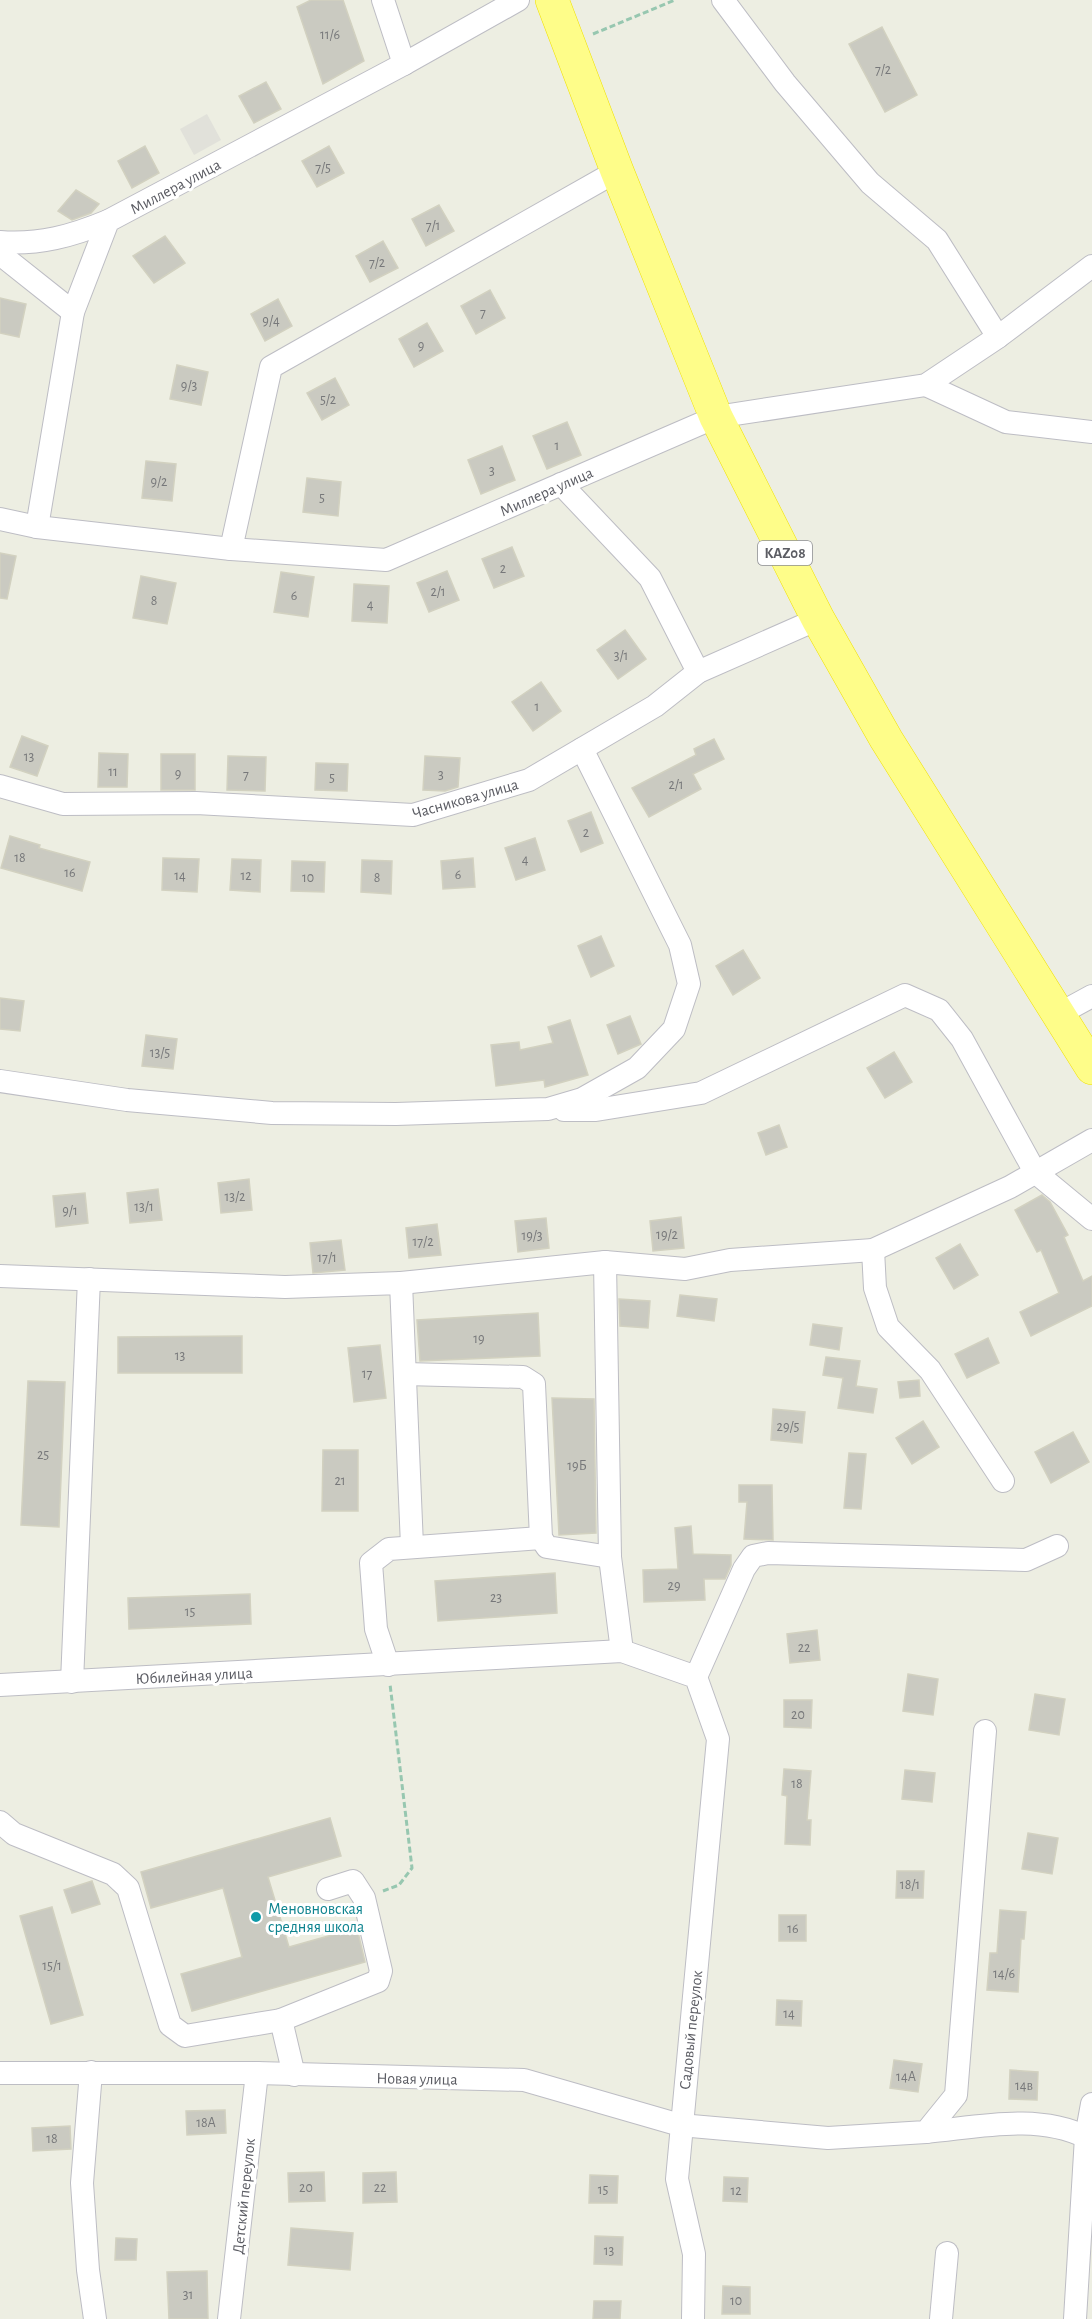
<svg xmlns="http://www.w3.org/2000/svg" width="1092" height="2319" font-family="'Alegreya Sans',sans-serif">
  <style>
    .industrial { fill: #e1e1da }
    .building { fill: #cacac1; stroke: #d2d1c0; stroke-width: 1.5 }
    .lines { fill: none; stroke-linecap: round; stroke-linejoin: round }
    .minor-casing { stroke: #bdbdc4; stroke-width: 24 }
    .highway-casing { stroke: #f0e100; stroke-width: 34 }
    .path { stroke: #97c7b0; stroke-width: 3; stroke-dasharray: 6 3; stroke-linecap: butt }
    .minor { stroke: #fff; stroke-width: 22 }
    .highway { stroke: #fefd89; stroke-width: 33 }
    .culture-dot { fill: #0f9aa8; stroke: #fff; stroke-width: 2 }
    .labels { text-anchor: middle; stroke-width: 6; stroke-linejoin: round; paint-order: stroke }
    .number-label { font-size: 14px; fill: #77787a }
    .shield { fill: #fff; stroke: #8c8d92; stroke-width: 1.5 }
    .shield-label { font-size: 15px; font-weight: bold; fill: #5b5c63 }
    .street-label { font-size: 16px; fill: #5b5c63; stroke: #fff }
    .culture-label { font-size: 16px; fill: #0d838f; stroke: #fff; text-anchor: start }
  </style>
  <rect width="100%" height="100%" fill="#edeee2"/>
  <path class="industrial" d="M207,114L221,140L194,155L180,129Z"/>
  <g class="building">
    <path d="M311,0H343L364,61L323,84L297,7Z"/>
    <path d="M882,27L917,95L885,112L849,44Z"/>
    <path d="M266,82L281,109L254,123L239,96Z"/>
    <path d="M145,146L159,173L132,188L118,161Z"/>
    <path d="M329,146L344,173L317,187L302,161Z"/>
    <path d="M76,190L99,204L91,213L72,220L58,211Z"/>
    <path d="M439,205L454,231L426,246L412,219Z"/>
    <path d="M165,236L185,263L154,283L133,256Z"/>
    <path d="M383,241L398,268L370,282L356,256Z"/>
    <path d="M490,290L505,318L476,334L461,306Z"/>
    <path d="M0,298L26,304L19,337L0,333Z"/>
    <path d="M278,299L292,326L265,341L251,314Z"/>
    <path d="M427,323L443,351L414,367L399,339Z"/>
    <path d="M177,365L208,372L201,405L170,399Z"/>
    <path d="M335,378L349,405L322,420L307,393Z"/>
    <path d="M567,422L581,455L547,469L533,436Z"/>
    <path d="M502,446L515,480L481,494L468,460Z"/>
    <path d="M146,461L176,464L172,501L142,498Z"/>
    <path d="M307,478L341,482L338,516L303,512Z"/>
    <path d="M512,547L524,576L494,588L482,559Z"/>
    <path d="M0,553L16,556L7,599L0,598Z"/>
    <path d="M447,571L459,600L429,612L417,583Z"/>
    <path d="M281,572L314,577L308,617L274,612Z"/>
    <path d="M141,576L176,583L167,624L133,618Z"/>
    <path d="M354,584L389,586L387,623L352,621Z"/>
    <path d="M625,630L646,659L618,679L597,650Z"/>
    <path d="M541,682L561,711L533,731L512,702Z"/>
    <path d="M22,736L48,746L37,776L10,767Z"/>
    <path d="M714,739L724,759L693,774L701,789L649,817L632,788L696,755L694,749Z"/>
    <path d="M99,753L128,754L127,787H98Z"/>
    <rect x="161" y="754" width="34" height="36"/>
    <path d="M228,756L266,757L265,791L227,790Z"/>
    <path d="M425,756L460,758L458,787L445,791L423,790Z"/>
    <path d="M316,763L348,764L347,791L315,790Z"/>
    <path d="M591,812L603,843L581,852L568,821Z"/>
    <path d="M10,836L40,845L39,848L90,862L82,891L1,868Z"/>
    <path d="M535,838L545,870L516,880L505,848Z"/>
    <path d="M163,858L199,859L197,892L162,890Z"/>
    <path d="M473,858L475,887L443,889L441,861Z"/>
    <path d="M232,859L261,860L260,892L230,890Z"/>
    <path d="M362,860L392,861L391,894L361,892Z"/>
    <path d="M292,861L325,862L324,892L291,891Z"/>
    <path d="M601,936L614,966L591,977L578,946Z"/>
    <path d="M743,950L760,978L733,995L716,966Z"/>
    <path d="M0,998L24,1001L20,1031L0,1029Z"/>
    <path d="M630,1016L641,1044L618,1054L607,1025Z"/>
    <path d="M570,1020L588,1075L545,1087L544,1080L496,1086L491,1045L519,1042L520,1050L553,1043L548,1027Z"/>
    <path d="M146,1035L177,1039L173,1069L142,1066Z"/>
    <path d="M894,1052L912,1082L885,1098L867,1068Z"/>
    <path d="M779,1125L787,1147L766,1155L758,1133Z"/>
    <path d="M249,1179L252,1210L221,1213L218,1183Z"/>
    <path d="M158,1189L162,1220L130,1223L127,1193Z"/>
    <path d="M85,1193L88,1223L56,1227L53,1196Z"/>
    <path d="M1042,1195L1050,1202L1068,1235L1064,1237L1083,1281L1092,1276V1306L1031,1336L1020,1312L1059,1293L1041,1250L1037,1252L1015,1210Z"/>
    <path d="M681,1217L684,1248L653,1251L650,1221Z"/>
    <path d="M546,1218L549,1248L518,1252L515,1221Z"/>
    <path d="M437,1224L441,1255L409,1258L406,1228Z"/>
    <path d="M341,1240L345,1270L313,1273L310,1243Z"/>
    <path d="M960,1244L978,1275L954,1289L936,1258Z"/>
    <path d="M680,1295L717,1299L714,1321L677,1316Z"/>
    <path d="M619,1299L650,1301L648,1328L620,1326Z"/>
    <path d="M538,1313L540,1356L420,1361L417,1320Z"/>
    <path d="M813,1324L842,1328L839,1350L810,1345Z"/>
    <path d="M242,1336V1373H118V1337Z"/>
    <path d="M988,1338L999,1363L967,1378L955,1354Z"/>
    <path d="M380,1345L386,1398L354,1402L348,1348Z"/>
    <path d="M826,1357L860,1361L856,1386L877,1389L873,1413L838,1408L843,1378L823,1375Z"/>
    <path d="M919,1380L920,1396L900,1398L898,1382Z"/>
    <path d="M28,1381L65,1382L59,1527L21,1525Z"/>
    <path d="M552,1398L594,1399L596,1533L559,1535Z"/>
    <path d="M773,1409L805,1412L802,1443L771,1440Z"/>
    <path d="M923,1421L939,1447L912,1464L896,1438Z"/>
    <path d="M1073,1432L1089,1462L1051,1483L1035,1452Z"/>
    <path d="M323,1450H358V1511H322Z"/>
    <path d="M849,1453L866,1454L861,1509L844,1508Z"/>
    <path d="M739,1485H772L773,1540L744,1539L747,1502H739Z"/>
    <path d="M691,1526L693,1554L731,1555V1565L725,1579H704L705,1600L644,1602L643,1570L678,1569L675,1528Z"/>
    <path d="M555,1573L557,1613L438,1621L435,1581Z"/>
    <path d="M250,1594L251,1624L129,1629L128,1598Z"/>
    <path d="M817,1630L820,1660L790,1663L787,1634Z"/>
    <path d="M908,1674L938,1679L933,1715L903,1711Z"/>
    <path d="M1035,1694L1065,1699L1059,1735L1029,1730Z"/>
    <path d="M784,1700H812L811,1728L784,1727Z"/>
    <path d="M784,1769L811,1771L807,1820H811L810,1845L785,1844L787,1796L782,1795Z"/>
    <path d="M905,1770L935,1773L932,1802L902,1799Z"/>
    <path d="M330,1818L341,1856L268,1877L289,1947L357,1928L365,1962L192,2011L181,1974L242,1957L223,1888L151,1908L141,1872Z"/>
    <path d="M1028,1833L1058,1838L1052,1874L1022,1869Z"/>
    <path d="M897,1871H924L923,1898H896Z"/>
    <path d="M92,1881L100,1904L72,1913L64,1890Z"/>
    <path d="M52,1907L83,2015L51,2024L20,1916Z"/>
    <path d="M1000,1910L1026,1912L1024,1939H1021L1018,1992L987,1990L990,1953H997Z"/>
    <rect x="779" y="1915" width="27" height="26"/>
    <path d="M777,2000L802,2001L801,2026L776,2025Z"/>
    <path d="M894,2060L922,2064L918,2092L890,2088Z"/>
    <path d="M1010,2070L1038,2072L1037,2100L1009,2099Z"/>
    <path d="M225,2110L226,2133L187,2135L186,2111Z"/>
    <path d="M70,2126L71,2149L33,2151L32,2128Z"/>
    <path d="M324,2172L325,2201L289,2202L288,2173Z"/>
    <path d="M396,2172L397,2202L363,2203V2173Z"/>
    <path d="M590,2175L618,2176L617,2203H589Z"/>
    <path d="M724,2177L748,2178L747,2202L723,2201Z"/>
    <path d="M291,2228L353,2233L350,2270L288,2265Z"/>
    <path d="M595,2236L623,2237L622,2265L594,2264Z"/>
    <path d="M116,2238L137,2239L136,2260H115Z"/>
    <path d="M207,2271L208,2319H169L167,2272Z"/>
    <path d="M723,2286L750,2287V2314H722Z"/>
    <path d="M594,2301H621L620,2319H593Z"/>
  </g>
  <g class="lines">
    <defs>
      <g id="minor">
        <path d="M383,0L404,64"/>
        <path d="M0,242C39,245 72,236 108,221"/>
        <path d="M0,254L73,312"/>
        <path d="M998,337L1092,266"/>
        <path d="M926,385L1006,422L1092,432"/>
        <path d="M561,484L650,578L698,672"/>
        <path d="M0,519L37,527L231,549L386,560L716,417L926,385L998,337L937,240L870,183L785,83L723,0"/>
        <path d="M37,527L73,312L108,221L404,64L518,0"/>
        <path d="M231,549L271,367L617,171"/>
        <path d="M0,786L63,804L196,803L413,815L529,780L655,706L698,672L818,619"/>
        <path d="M1059,1014L1092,996"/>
        <path d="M0,1081L127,1100L272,1113L396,1114L548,1109L582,1099L637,1068L674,1029L689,984L680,945L582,749"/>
        <path d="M564,1110H596L701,1093L905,995L939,1010L962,1039L1035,1172L1092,1219"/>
        <path d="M873,1250L875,1288L888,1327L930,1370L1003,1481"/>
        <path d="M605,1262L685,1269L730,1260L873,1250L1010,1187L1092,1140"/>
        <path d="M0,1276L285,1287L401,1283L412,1546"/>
        <path d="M401,1283L605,1262L610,1557L622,1651"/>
        <path d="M405,1374L523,1377L534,1384L541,1538L547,1547L610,1557"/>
        <path d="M388,1665L376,1629L371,1563L389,1549L541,1538"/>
        <path d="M696,1677L744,1569L753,1556L768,1553L1026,1560L1057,1546"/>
        <path d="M72,1682L89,1279"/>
        <path d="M0,1685L622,1651L696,1677L718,1739L677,2179L694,2254L693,2319"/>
        <path d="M0,1822L14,1834L113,1874L128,1888L170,2025L185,2036L281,2020L294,2075"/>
        <path d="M281,2020L378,1981L381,1971L364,1898L353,1881L328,1889"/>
        <path d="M91,2072L82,2183L88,2270L95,2319"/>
        <path d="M0,2073H257L524,2080L680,2125L828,2138L926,2132L956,2095L985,1731"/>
        <path d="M926,2132C979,2127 1037,2113 1086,2137"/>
        <path d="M229,2319L257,2073"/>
        <path d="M941,2319L947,2253"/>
        <path d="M1075,2319L1086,2137L1092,2104"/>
      </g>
      <path id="highway" d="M552,0L617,171L716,417L818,619L886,739L1092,1068"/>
    </defs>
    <use href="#minor" class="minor-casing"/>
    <use href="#highway" class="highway-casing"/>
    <g class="path">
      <path d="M593,34L675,0"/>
      <path d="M383,1891L399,1885L412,1868L390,1684"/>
    </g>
    <use href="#minor" class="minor"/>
    <use href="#highway" class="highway"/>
  </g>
  <circle class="culture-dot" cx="256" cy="1917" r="6"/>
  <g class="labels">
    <g class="number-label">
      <text x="330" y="39">11/6</text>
      <text x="883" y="74">7/2</text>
      <text x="323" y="172">7/5</text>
      <text x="433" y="230">7/1</text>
      <text x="377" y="267">7/2</text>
      <text x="483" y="317">7</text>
      <text x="271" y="325">9/4</text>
      <text x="421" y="350">9</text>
      <text x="189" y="390">9/3</text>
      <text x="328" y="404">5/2</text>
      <text x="557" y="450">1</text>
      <text x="492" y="475">3</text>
      <text x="159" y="486">9/2</text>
      <text x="322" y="502">5</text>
      <text x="503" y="573">2</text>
      <text x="438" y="596">2/1</text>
      <text x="294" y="600">6</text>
      <text x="154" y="605">8</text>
      <text x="370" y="609">4</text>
      <text x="621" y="660">3/1</text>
      <text x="537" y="711">1</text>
      <text x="29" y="761">13</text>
      <text x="113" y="776">11</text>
      <text x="178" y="778">9</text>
      <text x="246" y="779">7</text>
      <text x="441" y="779">3</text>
      <text x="332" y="782">5</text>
      <text x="676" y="789">2/1</text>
      <text x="586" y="837">2</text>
      <text x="20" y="862">18</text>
      <text x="525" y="864">4</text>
      <text x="70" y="877">16</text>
      <text x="458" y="879">6</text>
      <text x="180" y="880">14</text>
      <text x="246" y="880">12</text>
      <text x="308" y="882">10</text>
      <text x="377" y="882">8</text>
      <text x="160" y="1057">13/5</text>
      <text x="235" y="1201">13/2</text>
      <text x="144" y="1211">13/1</text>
      <text x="70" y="1215">9/1</text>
      <text x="667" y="1239">19/2</text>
      <text x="532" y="1240">19/3</text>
      <text x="423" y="1246">17/2</text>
      <text x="327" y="1262">17/1</text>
      <text x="479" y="1343">19</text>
      <text x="180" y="1360">13</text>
      <text x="367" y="1378">17</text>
      <text x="788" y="1431">29/5</text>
      <text x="43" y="1459">25</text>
      <text x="577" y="1470">19Б</text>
      <text x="340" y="1485">21</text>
      <text x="674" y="1590">29</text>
      <text x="496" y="1602">23</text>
      <text x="190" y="1616">15</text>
      <text x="804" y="1652">22</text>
      <text x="798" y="1719">20</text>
      <text x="797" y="1788">18</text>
      <text x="910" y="1889">18/1</text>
      <text x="793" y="1933">16</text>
      <text x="52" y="1970">15/1</text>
      <text x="1004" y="1978">14/6</text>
      <text x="789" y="2018">14</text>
      <text x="906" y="2081">14А</text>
      <text x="1024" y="2090">14в</text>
      <text x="206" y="2127">18А</text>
      <text x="52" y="2143">18</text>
      <text x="306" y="2192">20</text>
      <text x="380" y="2192">22</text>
      <text x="603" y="2194">15</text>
      <text x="736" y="2195">12</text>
      <text x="609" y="2255">13</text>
      <text x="188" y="2299">31</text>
      <text x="736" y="2305">10</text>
    </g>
    <rect class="shield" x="758" y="541" width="54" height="24" rx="4.5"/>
    <g class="shield-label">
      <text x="785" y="558">KAZ08</text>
    </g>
    <g class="street-label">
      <text transform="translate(175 186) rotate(-28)" y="6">Миллера улица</text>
      <text transform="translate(546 491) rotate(-24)" y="6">Миллера улица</text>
      <text transform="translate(465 798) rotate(-16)" y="6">Часникова улица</text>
      <text transform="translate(194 1675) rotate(-3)" y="6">Юбилейная улица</text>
      <text transform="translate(690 2030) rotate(-84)" y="6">Садовый переулок</text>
      <text transform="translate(417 2078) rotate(1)" y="6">Новая улица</text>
      <text transform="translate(243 2196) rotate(-84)" y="6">Детский переулок</text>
    </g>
    <g class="culture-label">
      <text x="268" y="1914">Меновновская<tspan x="268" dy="18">средняя школа</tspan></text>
    </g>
  </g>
</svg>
